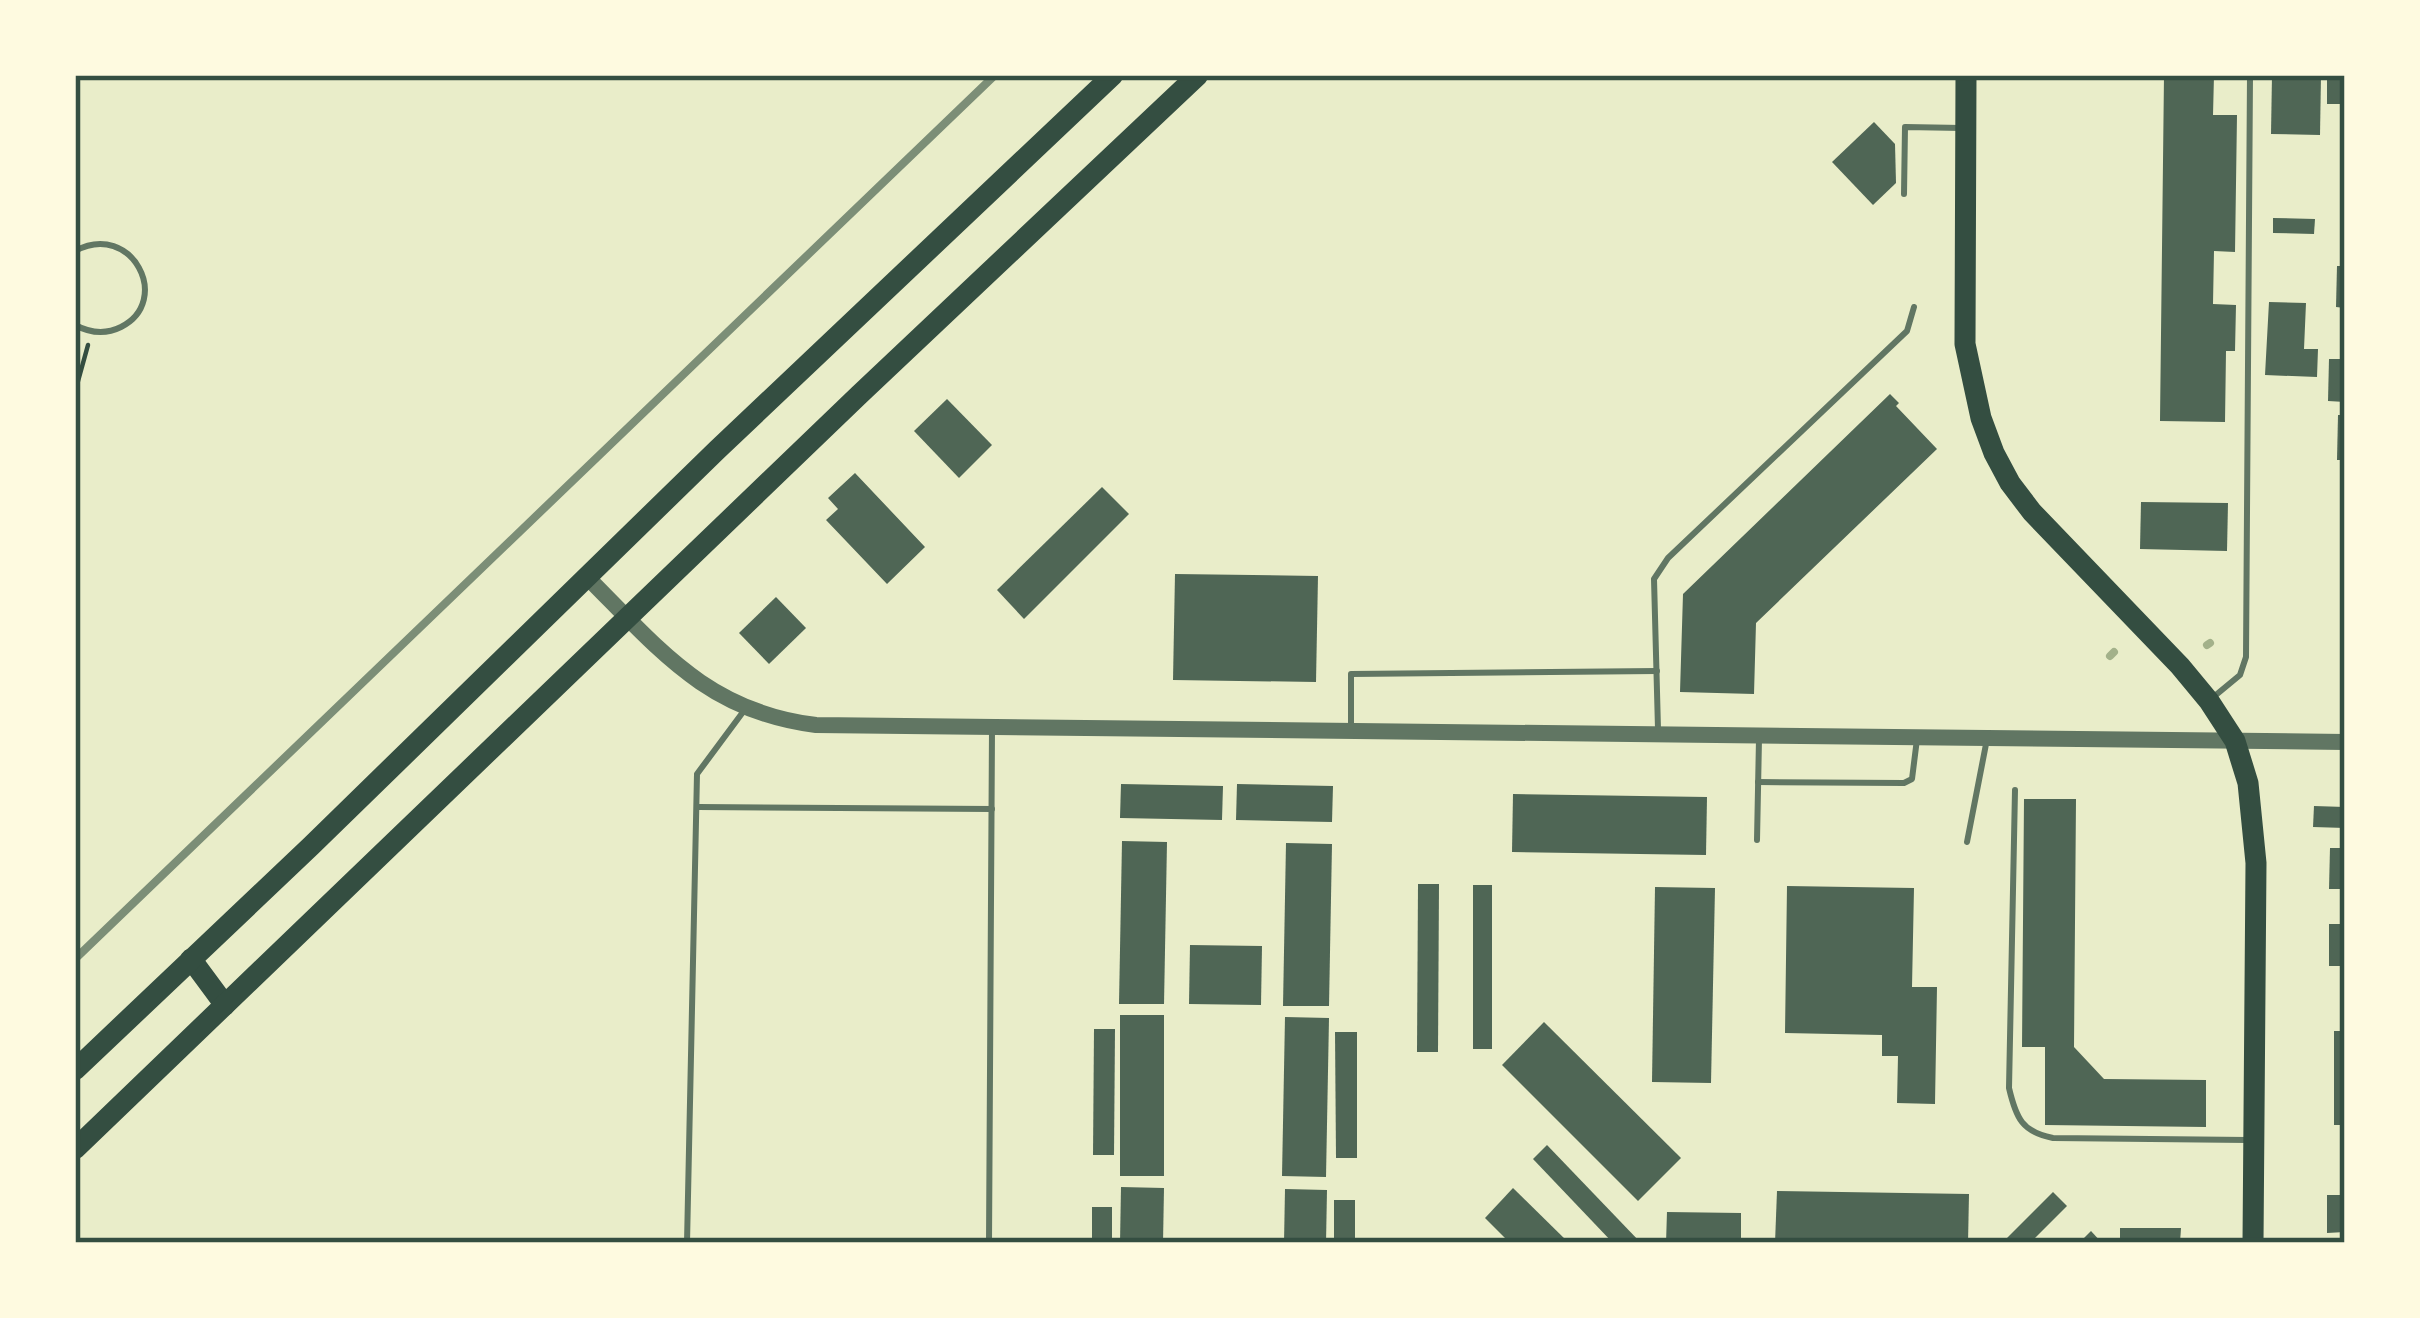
<svg xmlns="http://www.w3.org/2000/svg" width="2420" height="1318" font-family="Lato,sans-serif">
  <style>
    .lines { fill: none; stroke-linecap: round; stroke-linejoin: round }
    .stream { stroke: #a3b18a; stroke-width: 8 }
    .building { fill: #4f6655 }
    .path { stroke: #344e41; stroke-width: 4.5 }
    .service { stroke: #617663; stroke-width: 6 }
    .tertiary { stroke: #617663; stroke-width: 16 }
    .primary { stroke: #344e41; stroke-width: 21 }
    .trunk { stroke: #344e41; stroke-width: 21 }
    .rail { stroke: #7c8e77; stroke-width: 8 }
    .neatline { fill: none; stroke: #344e41; stroke-width: 4.5 }
  </style>
  <rect width="100%" height="100%" fill="#e9edc9"/>
  <g class="lines">
    <g class="stream">
      <path d="M2207,645L2210,643"/>
      <path d="M2110,656L2114,652"/>
    </g>
  </g>
  <g class="building">
    <path d="M2164,75H2214L2213,115H2237L2235,252L2214,251L2213,304L2236,305L2235,351H2226L2225,422L2160,421Z"/>
    <path d="M2272,75H2321L2320,135L2271,134Z"/>
    <rect x="2327" y="75" width="18" height="29"/>
    <path d="M1874,122L1895,144L1896,183L1873,205L1832,162Z"/>
    <path d="M2273,218L2315,219L2314,234L2273,233Z"/>
    <path d="M2337,266H2345V308L2336,307Z"/>
    <path d="M2269,302L2306,303L2304,349H2318L2317,377L2265,375Z"/>
    <path d="M2329,359H2345V402L2328,401Z"/>
    <path d="M1890,394L1899,403L1896,406L1937,449L1756,623L1754,694L1680,692L1683,594Z"/>
    <path d="M947,399L992,445L959,478L914,431Z"/>
    <path d="M2338,415H2345V460H2337Z"/>
    <path d="M855,473L925,547L887,584L826,520L838,509L828,498Z"/>
    <path d="M1102,487L1129,514L1024,619L997,590Z"/>
    <path d="M2141,502L2228,503L2227,551L2140,549Z"/>
    <path d="M1175,574L1318,576L1316,682L1173,680Z"/>
    <path d="M776,597L806,628L769,664L739,633Z"/>
    <path d="M1121,784L1223,786L1222,820L1120,818Z"/>
    <path d="M1237,784L1333,786L1332,822L1236,820Z"/>
    <path d="M1513,794L1707,797L1706,855L1512,852Z"/>
    <path d="M2024,799H2076L2074,1047L2104,1079L2206,1080V1127L2045,1125V1047H2022Z"/>
    <path d="M2314,806L2345,807V828L2313,827Z"/>
    <path d="M1122,841L1167,842L1164,1004H1119Z"/>
    <path d="M1286,843L1332,844L1329,1006H1283Z"/>
    <path d="M2330,848H2345V889H2329Z"/>
    <path d="M1418,884H1439L1438,1052H1417Z"/>
    <rect x="1473" y="885" width="19" height="164"/>
    <path d="M1787,886L1914,888L1912,987H1937L1935,1104L1897,1103L1898,1056H1882V1035L1785,1033Z"/>
    <path d="M1655,887L1715,888L1711,1083L1652,1082Z"/>
    <rect x="2329" y="924" width="16" height="42"/>
    <path d="M1190,945L1262,946L1261,1005L1189,1004Z"/>
    <rect x="1120" y="1015" width="44" height="161"/>
    <path d="M1285,1017L1329,1018L1326,1177L1282,1176Z"/>
    <path d="M1544,1022L1681,1158L1638,1201L1502,1065Z"/>
    <path d="M1094,1029H1115L1114,1155H1093Z"/>
    <rect x="2334" y="1031" width="11" height="94"/>
    <path d="M1335,1032H1357V1158H1336Z"/>
    <path d="M1547,1145L1641,1243H1613L1533,1159Z"/>
    <path d="M1121,1187L1164,1188L1163,1243H1120Z"/>
    <path d="M1513,1188L1569,1243H1510L1485,1218Z"/>
    <path d="M1285,1189L1327,1190L1326,1243H1284Z"/>
    <path d="M1777,1191L1969,1194L1968,1243H1775Z"/>
    <path d="M2053,1192L2067,1206L2030,1243H2002Z"/>
    <path d="M2327,1195H2345V1232L2327,1233Z"/>
    <rect x="1334" y="1200" width="21" height="43"/>
    <rect x="1092" y="1207" width="20" height="36"/>
    <path d="M1667,1212L1741,1213V1243H1666Z"/>
    <path d="M2120,1228H2181L2180,1243H2120Z"/>
    <path d="M2091,1231L2102,1243H2079Z"/>
  </g>
  <g class="lines">
    <path class="path" d="M75,392L88,345"/>
    <g class="service">
      <path d="M1904,194L1905,127L1962,128"/>
      <path d="M75,251C132,220 173,301 121,327C105,335 90,333 75,325"/>
      <path d="M2211,699L2240,675L2246,657L2250,75"/>
      <path d="M1658,729L1654,579L1668,558L1907,331L1914,307"/>
      <path d="M1351,730V674L1657,671"/>
      <path d="M1758,782L1904,783L1912,779L1917,739"/>
      <path d="M2015,790L2009,1088C2016,1118 2022,1132 2053,1138L2248,1140"/>
      <path d="M698,807L992,809"/>
      <path d="M1757,840L1759,739"/>
      <path d="M1967,842L1987,739"/>
      <path d="M687,1243L697,774L743,712"/>
      <path d="M989,1243L992,729"/>
    </g>
    <path class="tertiary" d="M587,577C659,649 708,712 816,725L2345,742"/>
    <path class="primary" d="M1966,75L1965,344L1981,418L1994,453L2010,483L2032,512L2180,666L2209,701L2235,741L2248,783L2256,863L2253,1243"/>
    <g class="trunk">
      <path d="M191,959L225,1005"/>
      <path d="M75,1070L311,846L717,450L1113,75"/>
      <path d="M75,1149L859,395L1198,75"/>
    </g>
    <path class="rail" d="M75,959L995,75"/>
  </g>
  <rect width="2420" height="1318" fill="none" stroke="#fefae0" stroke-width="156"/>
  <rect x="78" y="78" width="2264" height="1162" class="neatline"/>
</svg>
